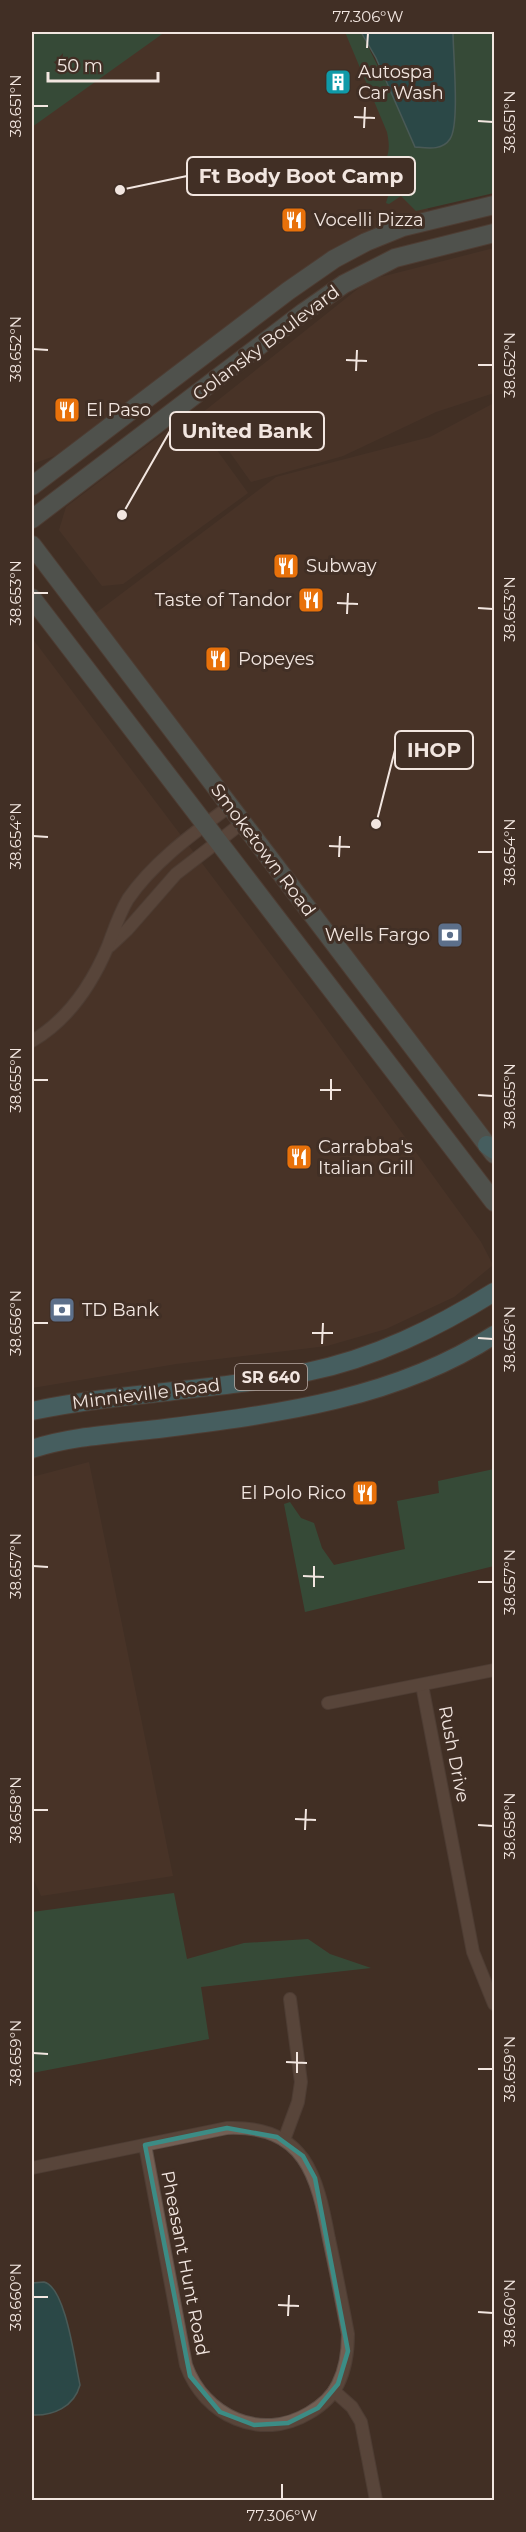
<svg xmlns="http://www.w3.org/2000/svg" width="526" height="2532" font-family="Montserrat,sans-serif">
  <style>
    .built { fill: #50392c }
    .green { fill: #296c4e }
    .water { fill: #106772; stroke: #548d93; stroke-width: 1.5 }
    .lines { fill: none; stroke-linecap: round; stroke-linejoin: round }
    .street-casing { stroke: #5c4d45; stroke-width: 14 }
    .secondary-casing { stroke: #5c4d45; stroke-width: 20 }
    .primary-casing { stroke: #5c4d45; stroke-width: 20 }
    .street { stroke: #735f54; stroke-width: 12 }
    .secondary { stroke: #607b7d; stroke-width: 18 }
    .primary { stroke: #4d97a6; stroke-width: 18 }
    .marked { fill: none; stroke: #3c8c85; stroke-width: 4.5; stroke-linejoin: round }
    .ticks { fill: none; stroke: #f2e6e0; stroke-width: 2 }
    .labels { text-anchor: middle; stroke-width: 6; stroke-linejoin: round; paint-order: stroke }
    .shield { fill: #412f25; stroke: #bdafa8; stroke-width: 1.5 }
    .shield-label { font-size: 16px; font-weight: bold; fill: #f2e6e0 }
    .poi-label { font-size: 18px; fill: #f2e6e0; stroke: #412f25; text-anchor: start }
    .street-label { font-size: 18px; fill: #f2e6e0; stroke: #412f25 }
    .leader { fill: none; stroke: #f2e6e0; stroke-width: 2 }
    .callout-dot { fill: #f2e6e0; stroke: #412f25; stroke-width: 2 }
    .callout { fill: #412f25; stroke: #f2e6e0; stroke-width: 2 }
    .callout-label { font-size: 20px; text-anchor: middle; font-weight: bold; fill: #f2e6e0 }
    .neatline { fill: none; stroke: #f2e6e0; stroke-width: 2 }
    .ticks-label { font-size: 15px; text-anchor: middle; fill: #f2e6e0 }
  </style>
  <rect width="100%" height="100%" fill="#412f25"/>
  <g class="built">
    <path d="M104,32H353L429,212L395,223L63,453L32,464V93Z"/>
    <path d="M494,248V393L436,412L343,456L251,482L202,413L369,280Z"/>
    <path d="M494,403V1150L88,619L276,477L430,437Z"/>
    <path d="M190,413L248,493L123,584L102,586L59,530L66,507Z"/>
    <path d="M32,638L315,1013L481,1242L493,1265L454,1297L386,1329L327,1346L176,1364L32,1388Z"/>
    <path d="M89,1462L173,1876L41,1896L32,1876V1477Z"/>
  </g>
  <g class="green">
    <path d="M32,32H165L32,127Z"/>
    <path d="M345,32H361L392,95L440,147L449,141L455,122L453,32H494V193L416,211L401,196L389,204L386,203L390,190L369,187V183L378,180L379,176L375,173C389,159 391,151 387,132Z"/>
    <path d="M494,1469V1566L305,1612L284,1504L290,1502L301,1518L314,1523L322,1548L334,1565L405,1549L397,1501L439,1493L438,1481Z"/>
    <path d="M174,1893L187,1959L244,1943L308,1939L330,1954L371,1968L201,1987L209,2039L32,2073V1912Z"/>
  </g>
  <g class="water">
    <path d="M361,32H453C453,53 460,125 450,139C442,151 427,148 415,147L376,58Z"/>
    <path d="M44,2282C66,2287 75,2363 80,2385C74,2407 53,2416 32,2415V2283Z"/>
  </g>
  <g class="lines">
    <defs>
      <g id="street">
        <path d="M110,946L127,930L176,874L242,823"/>
        <path d="M32,1041C68,1020 92,984 108,946C114,930 119,914 128,899C154,861 194,833 230,806"/>
        <path d="M422,1685L473,1952L494,2004"/>
        <path d="M328,1703L494,1670"/>
        <path d="M284,2140L298,2102L301,2082L290,1999"/>
        <path d="M32,2168L227,2128C305,2125 317,2175 329,2239C336,2271 342,2303 348,2334C348,2352 346,2368 338,2384C332,2397 321,2406 309,2413C261,2442 204,2416 186,2365L145,2145"/>
        <path d="M334,2391L352,2407L361,2422L376,2500"/>
      </g>
      <g id="secondary">
        <path d="M32,486L288,291L334,259L366,242L403,227L494,205"/>
        <path d="M32,519L304,312L344,284L395,258L494,233"/>
        <path d="M32,545L494,1154"/>
        <path d="M32,598L494,1202"/>
      </g>
      <g id="primary">
        <path d="M487,1145L494,1150"/>
        <path d="M32,1411C122,1392 216,1391 307,1372C375,1358 436,1328 494,1292"/>
        <path d="M32,1449C72,1436 116,1434 158,1429C274,1414 394,1400 494,1335"/>
      </g>
    </defs>
    <use href="#street" class="street-casing"/>
    <use href="#secondary" class="secondary-casing"/>
    <use href="#primary" class="primary-casing"/>
    <use href="#street" class="street"/>
    <use href="#secondary" class="secondary"/>
    <use href="#primary" class="primary"/>
  </g>
  <path d="M0 0H526V2532H0ZM227,2128L277,2137L303,2156L315,2178L348,2351L338,2384L318,2408L288,2423L254,2425L220,2412L190,2376L145,2145Z" fill="#412f25" fill-opacity=".55" fill-rule="evenodd"/>
  <path class="marked" d="M227,2128L277,2137L303,2156L315,2178L348,2351L338,2384L318,2408L288,2423L254,2425L220,2412L190,2376L145,2145Z"/>
  <path class="ticks" d="M367,48L368,33M33,106H48M354,117L375,118M478,121L493,122M364,128L365,107M33,349L48,350M346,360L367,361M478,365H493M356,371L357,350M33,593H48M337,603L358,604M478,608L493,609M347,614L348,593M33,836L48,837M329,846L350,847M478,852H493M339,857L340,836M33,1080H48M320,1090H341M478,1095L493,1096M331,1100V1079M33,1323H48M312,1333H333M478,1338L493,1339M322,1344L323,1323M33,1566L48,1567M303,1576L324,1577M478,1582H493M314,1587V1566M33,1810H48M295,1819L316,1820M478,1825L493,1826M305,1830L306,1809M33,2053L48,2054M286,2062L307,2063M478,2069H493M297,2073V2052M33,2297H48M278,2305L299,2306M478,2312L493,2313M288,2316L289,2295M282,2499V2484"/>
  <defs>
    <symbol id="building-square" viewBox="-11 -11 22 22"><rect x="-9" y="-9" width="18" height="18" rx="4" fill="#0f9aa8" stroke="#412f25"/><path d="M-4-6H4V6H1V3H-1V6H-4ZM-2.5-4.3h1.7v1.8h-1.7ZM.8-4.3h1.7v1.8H.8ZM-2.5-1h1.7V.8h-1.7ZM.8-1h1.7V.8H.8Z" fill="#fff"/></symbol>
    <symbol id="restaurant-square" viewBox="-11 -11 22 22"><rect x="-9" y="-9" width="18" height="18" rx="4" fill="#e8710a" stroke="#412f25"/><path d="M-5-6h1v4h1v-4h1v4h1v-4h1v5L-1.5 .5V6h-2V.5L-5-1ZM5-6V6H3V1.5H1.5Q1.5-4 5-6Z" fill="#fff"/></symbol>
    <symbol id="bank-square" viewBox="-11 -11 22 22"><rect x="-9" y="-9" width="18" height="18" rx="4" fill="#5c6f8a" stroke="#412f25"/><path d="M-6-4H6V4H-6ZM0-2.3a2.3 2.3 0 1 0 0 4.6a2.3 2.3 0 1 0 0-4.6Z" fill="#fff"/></symbol>
  </defs>
  <g fill-rule="evenodd">
    <use href="#building-square" x="323" y="67" width="30" height="30"/>
    <use href="#restaurant-square" x="279" y="205" width="30" height="30"/>
    <use href="#restaurant-square" x="52" y="395" width="30" height="30"/>
    <use href="#restaurant-square" x="271" y="551" width="30" height="30"/>
    <use href="#restaurant-square" x="296" y="585" width="30" height="30"/>
    <use href="#restaurant-square" x="203" y="644" width="30" height="30"/>
    <use href="#bank-square" x="435" y="920" width="30" height="30"/>
    <use href="#restaurant-square" x="284" y="1142" width="30" height="30"/>
    <use href="#bank-square" x="47" y="1295" width="30" height="30"/>
    <use href="#restaurant-square" x="350" y="1478" width="30" height="30"/>
  </g>
  <g class="labels">
    <rect class="shield" x="235" y="1364" width="72" height="26" rx="4.5"/>
    <g class="shield-label">
      <text x="271" y="1383">SR 640</text>
    </g>
    <g class="poi-label">
      <text x="358" y="78">Autospa<tspan x="358" dy="21">Car Wash</tspan></text>
      <text x="314" y="226">Vocelli Pizza</text>
      <text x="86" y="416">El Paso</text>
      <text x="306" y="572">Subway</text>
      <text x="292" y="606" text-anchor="end">Taste of Tandor</text>
      <text x="238" y="665">Popeyes</text>
      <text x="430" y="941" text-anchor="end">Wells Fargo</text>
      <text x="318" y="1153">Carrabba's<tspan x="318" dy="21">Italian Grill</tspan></text>
      <text x="82" y="1316">TD Bank</text>
      <text x="346" y="1499" text-anchor="end">El Polo Rico</text>
    </g>
    <g class="street-label">
      <text transform="translate(266 343) rotate(-37)" y="6">Golansky Boulevard</text>
      <text transform="translate(263 850) rotate(53)" y="6">Smoketown Road</text>
      <text transform="translate(146 1394) rotate(-7)" y="6">Minnieville Road</text>
      <text transform="translate(454 1754) rotate(79)" y="6">Rush Drive</text>
      <text transform="translate(185 2263) rotate(79)" y="6">Pheasant Hunt Road</text>
    </g>
  </g>
  <path class="leader" d="M120 190L187 176M122 515L170 431M376 824L395 750"/>
  <g class="callout-dot">
    <circle cx="120" cy="190" r="6"/>
    <circle cx="122" cy="515" r="6"/>
    <circle cx="376" cy="824" r="6"/>
  </g>
  <g class="callout">
    <rect x="187" y="157" width="228" height="38" rx="6"/>
    <rect x="170" y="412" width="154" height="38" rx="6"/>
    <rect x="395" y="731" width="78" height="38" rx="6"/>
  </g>
  <g class="callout-label">
    <text x="301" y="183">Ft Body Boot Camp</text>
    <text x="247" y="438">United Bank</text>
    <text x="434" y="757">IHOP</text>
  </g>
  <rect width="526" height="2532" fill="none" stroke="#412f25" stroke-width="66"/>
  <path d="M48 72v9h110v-9" fill="none" stroke="#f2e6e0" stroke-width="3"/>
  <text x="57" y="72" font-size="18" fill="#f2e6e0" stroke="#412f25" stroke-width="4.5" paint-order="stroke">50 m</text>
  <rect x="33" y="33" width="460" height="2466" class="neatline"/>
  <g class="ticks-label">
    <text x="368" y="22">77.306°W</text>
    <text transform="translate(16 106) rotate(-90)" y="5">38.651°N</text>
    <text transform="translate(510 122) rotate(-90)" y="5">38.651°N</text>
    <text transform="translate(16 349) rotate(-90)" y="5">38.652°N</text>
    <text transform="translate(510 365) rotate(-90)" y="5">38.652°N</text>
    <text transform="translate(16 593) rotate(-90)" y="5">38.653°N</text>
    <text transform="translate(510 609) rotate(-90)" y="5">38.653°N</text>
    <text transform="translate(16 836) rotate(-90)" y="5">38.654°N</text>
    <text transform="translate(510 852) rotate(-90)" y="5">38.654°N</text>
    <text transform="translate(16 1080) rotate(-90)" y="5">38.655°N</text>
    <text transform="translate(510 1096) rotate(-90)" y="5">38.655°N</text>
    <text transform="translate(16 1323) rotate(-90)" y="5">38.656°N</text>
    <text transform="translate(510 1339) rotate(-90)" y="5">38.656°N</text>
    <text transform="translate(16 1566) rotate(-90)" y="5">38.657°N</text>
    <text transform="translate(510 1582) rotate(-90)" y="5">38.657°N</text>
    <text transform="translate(16 1810) rotate(-90)" y="5">38.658°N</text>
    <text transform="translate(510 1826) rotate(-90)" y="5">38.658°N</text>
    <text transform="translate(16 2053) rotate(-90)" y="5">38.659°N</text>
    <text transform="translate(510 2069) rotate(-90)" y="5">38.659°N</text>
    <text transform="translate(16 2297) rotate(-90)" y="5">38.660°N</text>
    <text transform="translate(510 2313) rotate(-90)" y="5">38.660°N</text>
    <text x="282" y="2521">77.306°W</text>
  </g>
</svg>
